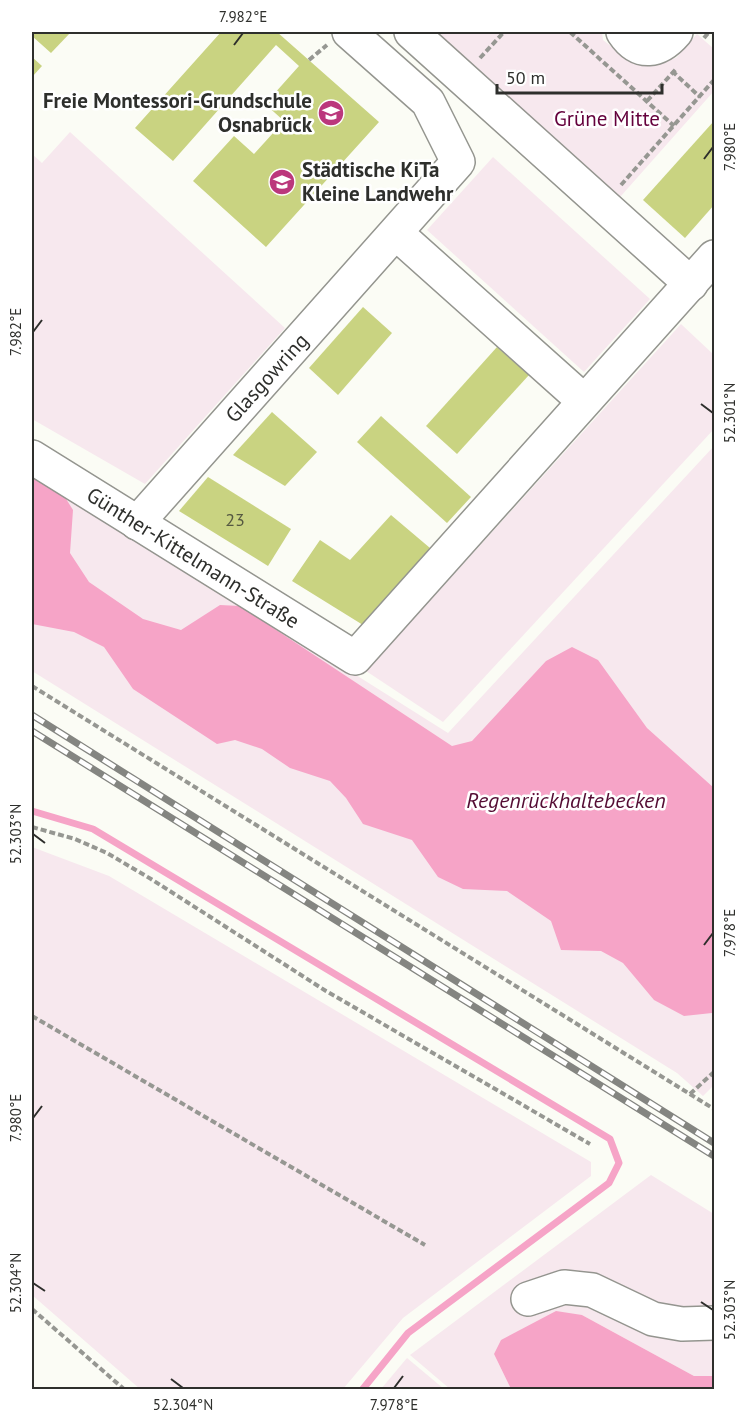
<svg xmlns="http://www.w3.org/2000/svg" width="746" height="1421" font-family="'PT Sans',sans-serif">
  <style>
    .green { fill: #f7e8ee }
    .water { fill: #f6a4c7 }
    .lines { fill: none; stroke-linecap: round; stroke-linejoin: round }
    .stream { stroke: #f6a4c7; stroke-width: 7 }
    .building { fill: #c9d381 }
    .minor-casing { stroke: #94958f; stroke-width: 36 }
    .path { stroke: #969792; stroke-width: 4; stroke-dasharray: 6 3; stroke-linecap: butt }
    .minor { stroke: #fff; stroke-width: 33 }
    .rail-casing { stroke: #848581; stroke-width: 7 }
    .rail { stroke: #fff; stroke-width: 4.5; stroke-dasharray: 14; stroke-linecap: butt }
    .ticks { fill: none; stroke: #2e2f2c; stroke-width: 2 }
    .labels { text-anchor: middle; stroke-width: 5; stroke-linejoin: round; paint-order: stroke }
    .number-label { font-size: 18px; fill: #555841 }
    .poi-label { font-size: 21px; font-weight: bold; fill: #2e2f2c; stroke: #fff; text-anchor: end }
    .park-label { font-size: 21px; fill: #64003c; stroke: #fff }
    .street-label { font-size: 21px; fill: #2e2f2c; stroke: #fff }
    .water-label { font-size: 22px; font-style: italic; fill: #550d34; stroke: #fff }
    .neatline { fill: none; stroke: #2e2f2c; stroke-width: 2 }
    .ticks-label { font-size: 15px; text-anchor: middle; fill: #2e2f2c }
  </style>
  <rect width="100%" height="100%" fill="#fbfcf5"/>
  <g class="green">
    <path d="M419,32H602L603,40L634,64L676,58L697,34L714,49V91L613,205Z"/>
    <path d="M70,132L285,328L145,484L32,419V154L42,163Z"/>
    <path d="M493,157L650,299L584,372L427,230Z"/>
    <path d="M681,324L714,355V429L443,722L366,671Z"/>
    <path d="M714,446V1085L703,1096L677,1073L32,671V471L448,733Z"/>
    <path d="M32,847L109,876L591,1162V1176L403,1318L343,1389H140L32,1295Z"/>
    <path d="M651,1175L714,1214V1376H694L582,1315L494,1354L511,1389H450L410,1355Z"/>
    <path d="M407,1358L444,1389H381Z"/>
  </g>
  <g class="water">
    <path d="M32,474L63,494L73,510L70,553L89,582L143,619L181,630L220,605L240,606L452,746L472,741L546,661L572,647L598,660L647,728L714,788V1011L712,1013L684,1016L654,1000L623,963L601,951L561,950L551,921L507,891L463,889L438,877L412,840L363,824L346,798L330,781L290,768L262,749L235,740L217,744L133,689L104,647L74,632L32,624Z"/>
    <path d="M556,1311L582,1315L694,1376H714V1389H511L494,1354L501,1340Z"/>
  </g>
  <g class="lines">
    <path class="stream" d="M32,811L93,829L610,1139L619,1163L609,1183L408,1333L362,1390"/>
  </g>
  <g class="building">
    <path d="M32,32H71L51,53L32,36Z"/>
    <path d="M221,32H277L379,122L266,247L193,181L234,136L254,154L284,121L265,104L299,66L276,45L173,161L135,128Z"/>
    <path d="M32,57L42,66L32,77Z"/>
    <path d="M714,121V205L685,238L643,200Z"/>
    <path d="M363,307L392,333L338,395L309,368Z"/>
    <path d="M497,347L529,375L457,454L426,426Z"/>
    <path d="M272,412L317,452L285,486L233,455Z"/>
    <path d="M381,416L471,497L447,523L357,442Z"/>
    <path d="M208,477L291,529L268,566L179,511Z"/>
    <path d="M391,515L430,548L363,625L292,581L320,540L350,560Z"/>
  </g>
  <g class="lines">
    <defs>
      <g id="minor">
        <path d="M411,32L691,284"/>
        <path d="M623,32C639,56 659,52 676,32"/>
        <path d="M396,233L584,401"/>
        <path d="M32,457L355,658L714,257"/>
        <path d="M137,523L458,162L428,102L349,32"/>
        <path d="M528,1299L564,1287L592,1290L653,1319L682,1324L714,1323"/>
      </g>
    </defs>
    <use href="#minor" class="minor-casing"/>
    <g class="path">
      <path d="M570,32L674,126"/>
      <path d="M704,38L709,32"/>
      <path d="M480,58L504,32"/>
      <path d="M309,60L327,45"/>
      <path d="M672,71L700,97"/>
      <path d="M647,101L677,68"/>
      <path d="M621,185L714,80"/>
      <path d="M32,686L714,1109"/>
      <path d="M32,827L75,839L107,853L151,879L326,991L590,1144"/>
      <path d="M32,1016L425,1245"/>
      <path d="M690,1094L714,1072"/>
      <path d="M32,1309L125,1390"/>
    </g>
    <use href="#minor" class="minor"/>
    <defs>
      <g id="rail">
        <path d="M32,715L714,1143"/>
        <path d="M32,731L714,1156"/>
      </g>
    </defs>
    <use href="#rail" class="rail-casing"/>
    <use href="#rail" class="rail"/>
  </g>
  <path class="ticks" d="M234,45L243,33M704,159L713,147M33,332L42,320M701,404L713,413M33,834L45,843M704,945L713,933M33,1118L42,1106M33,1283L45,1291M701,1302L713,1310M171,1379L183,1388M394,1388L403,1376"/>
  <defs>
    <symbol id="school-disc" viewBox="-11 -11 22 22"><circle r="9.5" fill="#bb377c" stroke="#fff"/><path d="M0-5L7-2L0 1L-7-2ZM-4 1L0 2.5L4 1V4Q0 6-4 4Z" fill="#fff"/></symbol>
  </defs>
  <g fill-rule="evenodd">
    <use href="#school-disc" x="316" y="98" width="30" height="30"/>
    <use href="#school-disc" x="267" y="167" width="30" height="30"/>
  </g>
  <g class="labels">
    <g class="number-label">
      <text x="235" y="526">23</text>
    </g>
    <g class="poi-label">
      <text x="312" y="108">Freie Montessori-Grundschule<tspan x="312" dy="24">Osnabrück</tspan></text>
      <text x="302" y="177" text-anchor="start">Städtische KiTa<tspan x="302" dy="24">Kleine Landwehr</tspan></text>
    </g>
    <g class="park-label">
      <text x="607" y="126">Grüne Mitte</text>
    </g>
    <g class="street-label">
      <text transform="translate(267 378) rotate(-48)" y="7">Glasgowring</text>
      <text transform="translate(193 558) rotate(32)" y="7">Günther-Kittelmann-Straße</text>
    </g>
    <g class="water-label">
      <text x="566" y="808">Regenrückhaltebecken</text>
    </g>
  </g>
  <rect width="746" height="1421" fill="none" stroke="#ffffff" stroke-width="66"/>
  <path d="M497 84v9h165v-9" fill="none" stroke="#2e2f2c" stroke-width="3"/>
  <text x="506" y="84" font-size="18" fill="#2e2f2c" stroke="#ffffff" stroke-width="4.5" paint-order="stroke">50 m</text>
  <rect x="33" y="33" width="680" height="1355" class="neatline"/>
  <g class="ticks-label">
    <text x="243" y="22">7.982°E</text>
    <text transform="translate(730 147) rotate(-90)" y="5">7.980°E</text>
    <text transform="translate(16 332) rotate(-90)" y="5">7.982°E</text>
    <text transform="translate(730 413) rotate(-90)" y="5">52.301°N</text>
    <text transform="translate(16 834) rotate(-90)" y="5">52.303°N</text>
    <text transform="translate(730 933) rotate(-90)" y="5">7.978°E</text>
    <text transform="translate(16 1118) rotate(-90)" y="5">7.980°E</text>
    <text transform="translate(16 1283) rotate(-90)" y="5">52.304°N</text>
    <text transform="translate(730 1310) rotate(-90)" y="5">52.303°N</text>
    <text x="183" y="1410">52.304°N</text>
    <text x="394" y="1410">7.978°E</text>
  </g>
</svg>
